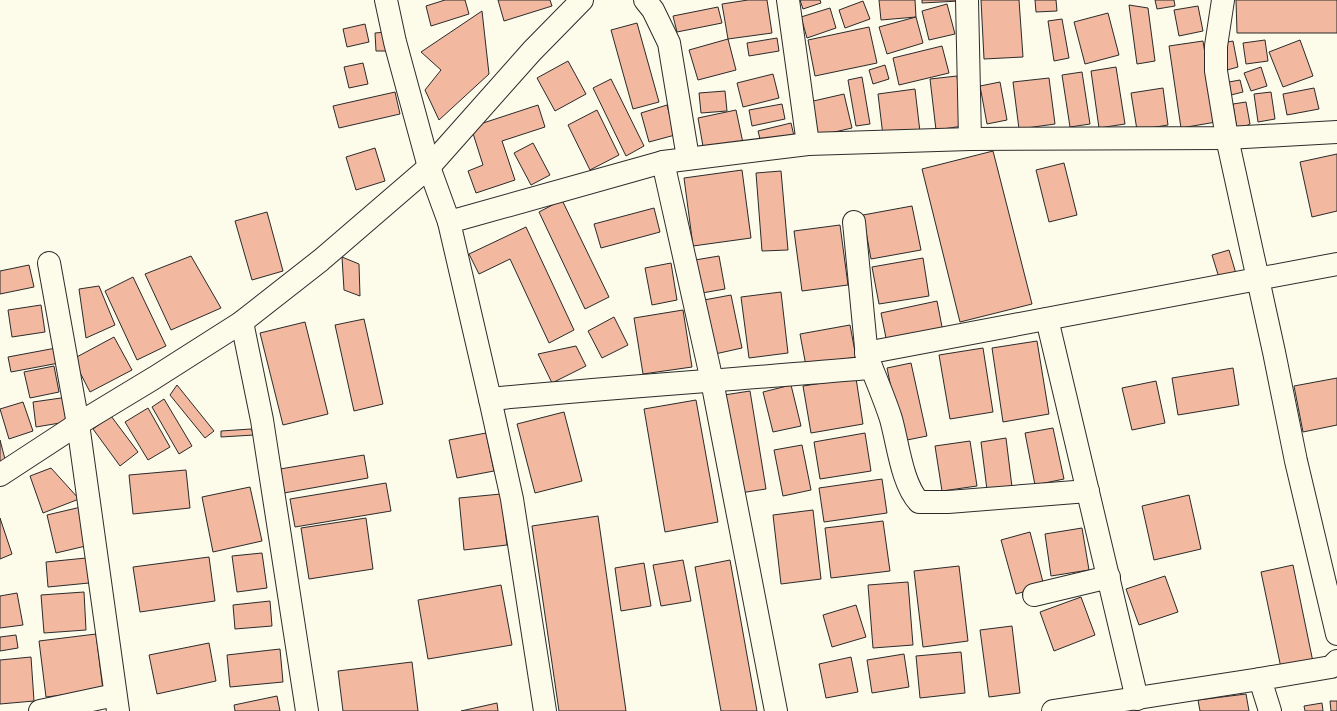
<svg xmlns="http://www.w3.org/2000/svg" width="1337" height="711" font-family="Georgia,serif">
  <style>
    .building { fill: #f2b8a0; stroke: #2b2b2b }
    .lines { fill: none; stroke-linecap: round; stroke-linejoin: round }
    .minor-casing { stroke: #2b2b2b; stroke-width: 24 }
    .minor { stroke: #fdfbea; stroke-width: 22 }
  </style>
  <rect width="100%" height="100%" fill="#fdfbea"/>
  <g class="building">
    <path d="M445,0H465L469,14L431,26L426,6Z"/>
    <path d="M498,0H550L552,6L504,21Z"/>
    <path d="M748,0H767L772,33L728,39L722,4Z"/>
    <path d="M800,0H820L821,3L803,9Z"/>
    <path d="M879,0H915L916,17L881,20Z"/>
    <path d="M922,0H959V1L922,3Z"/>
    <path d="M981,0H1019L1023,57L984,59Z"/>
    <path d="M1035,0H1056L1057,11L1036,12Z"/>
    <path d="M1155,0H1174L1175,6L1157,9Z"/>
    <path d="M1236,0H1337V33H1237Z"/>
    <path d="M863,1L870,19L845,28L839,10Z"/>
    <path d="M947,4L955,34L929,40L922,11Z"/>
    <path d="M1129,5L1148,8L1155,61L1137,64Z"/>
    <path d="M1198,6L1203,31L1179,36L1174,10Z"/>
    <path d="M718,7L722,23L677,32L673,16Z"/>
    <path d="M830,8L836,28L807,38L801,17Z"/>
    <path d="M482,11L489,74L439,120L425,90L441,70L421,52Z"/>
    <path d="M1108,13L1119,55L1085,64L1074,22Z"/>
    <path d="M916,17L923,43L887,54L879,27Z"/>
    <path d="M1062,19L1069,58L1054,61L1048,21Z"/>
    <path d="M637,23L659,102L633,109L611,30Z"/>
    <path d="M365,24L369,42L347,47L343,29Z"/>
    <path d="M869,27L877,63L815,76L808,40Z"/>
    <path d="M386,32L387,51H376L375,33Z"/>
    <path d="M777,38L779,51L749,56L747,43Z"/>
    <path d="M728,39L736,70L698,80L689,50Z"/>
    <path d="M1265,40L1268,61L1246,64L1243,43Z"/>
    <path d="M1300,40L1313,76L1283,87L1269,52Z"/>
    <path d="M1203,41L1216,122L1181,128L1169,46Z"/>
    <path d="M1233,41L1238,67L1227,70L1222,43Z"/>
    <path d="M942,46L949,73L899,85L893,58Z"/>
    <path d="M568,61L586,94L555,111L537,78Z"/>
    <path d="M363,63L368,84L349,88L344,67Z"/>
    <path d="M885,65L889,79L873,84L869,70Z"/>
    <path d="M1116,67L1125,124L1099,128L1091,71Z"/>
    <path d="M1261,67L1267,86L1251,91L1244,73Z"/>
    <path d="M1082,72L1090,124L1070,127L1062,75Z"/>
    <path d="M773,74L779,98L743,107L737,83Z"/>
    <path d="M957,76L963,126L936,130L930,79Z"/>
    <path d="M862,77L870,124L856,126L848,80Z"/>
    <path d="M1049,78L1055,124L1019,129L1013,82Z"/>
    <path d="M611,79L644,146L626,156L593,88Z"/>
    <path d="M1240,80L1243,92L1231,95L1229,82Z"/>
    <path d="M1000,82L1007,120L987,124L980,86Z"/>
    <path d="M1163,88L1168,125L1137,130L1131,93Z"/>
    <path d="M1314,88L1319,109L1287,115L1283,94Z"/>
    <path d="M915,89L920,132L883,136L878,94Z"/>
    <path d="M725,91L727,111L701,113L699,93Z"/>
    <path d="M395,92L400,114L339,128L333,106Z"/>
    <path d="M1271,92L1275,119L1258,122L1254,94Z"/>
    <path d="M844,94L852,128L817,136L809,102Z"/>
    <path d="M1246,102L1250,124L1237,130L1233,104Z"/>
    <path d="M782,104L785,119L752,126L749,110Z"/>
    <path d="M538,105L545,127L502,141L515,180L476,193L468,171L483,165L471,127Z"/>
    <path d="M667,105L675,135L649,142L641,113Z"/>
    <path d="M597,110L619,155L590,170L568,125Z"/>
    <path d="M736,110L743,143L704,152L698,118Z"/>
    <path d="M791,123L794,136L761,143L758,131Z"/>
    <path d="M533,143L550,175L531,185L514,153Z"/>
    <path d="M375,148L385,181L356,190L346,157Z"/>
    <path d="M993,151L1032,304L960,322L922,169Z"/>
    <path d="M1337,154V211L1312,217L1300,162Z"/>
    <path d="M1064,163L1077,215L1049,222L1036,170Z"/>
    <path d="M742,170L751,238L693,246L684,178Z"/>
    <path d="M781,171L788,250L762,251L756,173Z"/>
    <path d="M562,200L609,297L585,309L539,212Z"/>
    <path d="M912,206L921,250L871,259L863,215Z"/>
    <path d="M654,208L660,232L601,248L594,224Z"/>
    <path d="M267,212L283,271L252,280L235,221Z"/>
    <path d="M840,225L848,285L802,291L794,231Z"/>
    <path d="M526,227L574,330L549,343L510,259L479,274L469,254Z"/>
    <path d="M1229,250L1237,277L1220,281L1212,255Z"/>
    <path d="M191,256L221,308L171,330L145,274Z"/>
    <path d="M719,256L725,289L702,293L695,260Z"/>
    <path d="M342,257L359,264L360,296L344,290Z"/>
    <path d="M923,258L929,296L879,304L872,267Z"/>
    <path d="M671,263L677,300L652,305L645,268Z"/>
    <path d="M29,265L34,287L0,294V271Z"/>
    <path d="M133,277L166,346L137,360L105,291Z"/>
    <path d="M99,286L115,325L86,338L79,289Z"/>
    <path d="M781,292L788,353L749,358L741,297Z"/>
    <path d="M731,295L742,348L715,354L704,300Z"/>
    <path d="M937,301L943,332L887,343L881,313Z"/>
    <path d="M41,305L45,332L12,337L8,310Z"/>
    <path d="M683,310L692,367L643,374L634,318Z"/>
    <path d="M614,317L628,345L602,358L588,331Z"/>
    <path d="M364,319L383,404L354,411L335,325Z"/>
    <path d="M305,322L328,414L283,425L260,333Z"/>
    <path d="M850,325L856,357L806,366L800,334Z"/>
    <path d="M114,337L132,370L90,392L73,359Z"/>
    <path d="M1037,341L1049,414L1003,422L992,348Z"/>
    <path d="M576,346L586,366L552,383L538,354Z"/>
    <path d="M56,348L59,363L11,372L8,357Z"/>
    <path d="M983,348L993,412L950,419L939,355Z"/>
    <path d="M911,363L927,436L902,441L887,368Z"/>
    <path d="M54,366L59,392L30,398L24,372Z"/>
    <path d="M1233,368L1239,405L1178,415L1172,378Z"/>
    <path d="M856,378L863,424L811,433L803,386Z"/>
    <path d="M1337,378V425L1303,432L1294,386Z"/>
    <path d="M1156,381L1165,423L1132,430L1122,388Z"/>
    <path d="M177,385L214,431L205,438L170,395Z"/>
    <path d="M791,385L801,426L773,432L763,392Z"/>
    <path d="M750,391L766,489L740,493L724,395Z"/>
    <path d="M68,397L72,421L36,427L33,402Z"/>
    <path d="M164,399L192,446L179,454L152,407Z"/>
    <path d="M696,400L718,522L665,532L644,409Z"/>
    <path d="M23,402L33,431L9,439L0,409Z"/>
    <path d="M148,408L170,447L148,460L125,422Z"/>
    <path d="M564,412L582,481L535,493L517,424Z"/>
    <path d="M111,416L138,452L120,466L93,429Z"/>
    <path d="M1053,428L1064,479L1035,485L1025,433Z"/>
    <path d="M251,429L254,435L221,437V431Z"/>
    <path d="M486,433L494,471L457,478L449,440Z"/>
    <path d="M865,433L871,471L820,479L814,442Z"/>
    <path d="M1006,438L1012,487L987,490L981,442Z"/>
    <path d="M0,440L6,463L0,465Z"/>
    <path d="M970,441L977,486L942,491L935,446Z"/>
    <path d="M802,445L811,490L783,496L774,450Z"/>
    <path d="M364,455L368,478L284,493L280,469Z"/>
    <path d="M51,468L79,499L43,513L30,476Z"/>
    <path d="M186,470L190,508L133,514L129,475Z"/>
    <path d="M882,479L887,513L824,522L819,488Z"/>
    <path d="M386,483L391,511L295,527L290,499Z"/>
    <path d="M250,487L262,541L213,552L202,497Z"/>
    <path d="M501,494L507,545L464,550L459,498Z"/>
    <path d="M1189,495L1201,549L1154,560L1142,506Z"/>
    <path d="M81,507L90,545L56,553L47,515Z"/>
    <path d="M813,510L821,579L781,584L773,515Z"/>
    <path d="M598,516L626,711H559L532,526Z"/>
    <path d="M0,518L12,554L0,559Z"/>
    <path d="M366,518L373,569L309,579L301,528Z"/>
    <path d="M883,521L890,571L831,578L825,528Z"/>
    <path d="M1082,528L1089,570L1051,576L1045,534Z"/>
    <path d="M1030,532L1044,586L1016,594L1001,540Z"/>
    <path d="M262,553L267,588L237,592L232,556Z"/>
    <path d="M209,557L215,601L140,612L133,567Z"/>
    <path d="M86,558L89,583L48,587L46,562Z"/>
    <path d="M683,560L691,601L661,606L653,565Z"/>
    <path d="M730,560L757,711H721L695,567Z"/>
    <path d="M644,563L651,606L621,611L615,568Z"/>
    <path d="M1293,565L1313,662L1281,668L1261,572Z"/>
    <path d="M959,566L968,641L923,647L914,571Z"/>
    <path d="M1165,576L1178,612L1139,625L1126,589Z"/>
    <path d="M908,582L913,645L873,648L868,585Z"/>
    <path d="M501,585L512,645L428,659L418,600Z"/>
    <path d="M84,592L86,630L44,633L41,595Z"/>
    <path d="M17,593L23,625L0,628V596Z"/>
    <path d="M1081,597L1095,635L1054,651L1040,612Z"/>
    <path d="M270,601L272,626L235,629L233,605Z"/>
    <path d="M856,605L866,637L832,647L823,615Z"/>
    <path d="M1012,626L1020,693L989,697L980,630Z"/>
    <path d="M96,634L103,690L46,697L39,641Z"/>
    <path d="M16,635L18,648L0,651V637Z"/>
    <path d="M209,643L216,681L157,694L149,655Z"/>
    <path d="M280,649L283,682L230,687L227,655Z"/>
    <path d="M961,652L965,693L920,698L916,656Z"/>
    <path d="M904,654L909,687L872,693L867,660Z"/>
    <path d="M31,657L34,701L0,704V660Z"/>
    <path d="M851,657L858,692L826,698L819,664Z"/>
    <path d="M412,662L418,711H343L338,671Z"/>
    <path d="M1246,694L1249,711H1200L1198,700Z"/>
    <path d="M277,696L280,711H235L234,705Z"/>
    <path d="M1330,701H1337V711H1331Z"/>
    <path d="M497,703L498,711H461Z"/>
    <path d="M1322,703L1323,711H1305L1304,706Z"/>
  </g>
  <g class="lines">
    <defs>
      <g id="minor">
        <path d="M386,0L395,42L429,167L449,222L490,399L512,499L545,711"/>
        <path d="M645,0L653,10L669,43L688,158"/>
        <path d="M788,0L808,144"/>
        <path d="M967,0L970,139"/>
        <path d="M1223,0L1216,46V71L1227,138L1274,352L1296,461L1337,634"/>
        <path d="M663,162L712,381L776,711"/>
        <path d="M449,222L663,162L808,144L970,139L1227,138L1337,132"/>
        <path d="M854,222L868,368"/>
        <path d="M49,263L78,424L118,711"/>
        <path d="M1047,319L1137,699"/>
        <path d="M242,322L262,420L307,711"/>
        <path d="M490,399C616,387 742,379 868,368"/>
        <path d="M0,475L78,424L154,378L242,322L321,260L429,167L532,51L582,0"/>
        <path d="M1088,491L948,502H919C902,484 898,444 891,419C884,397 874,375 866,353L1337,264"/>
        <path d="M1034,595L1109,577"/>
        <path d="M40,711L115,695"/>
        <path d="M1053,711L1260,679"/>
        <path d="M1270,711L1260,679L1331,667L1337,661"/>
      </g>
    </defs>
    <use href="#minor" class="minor-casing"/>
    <use href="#minor" class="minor"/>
  </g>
</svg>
